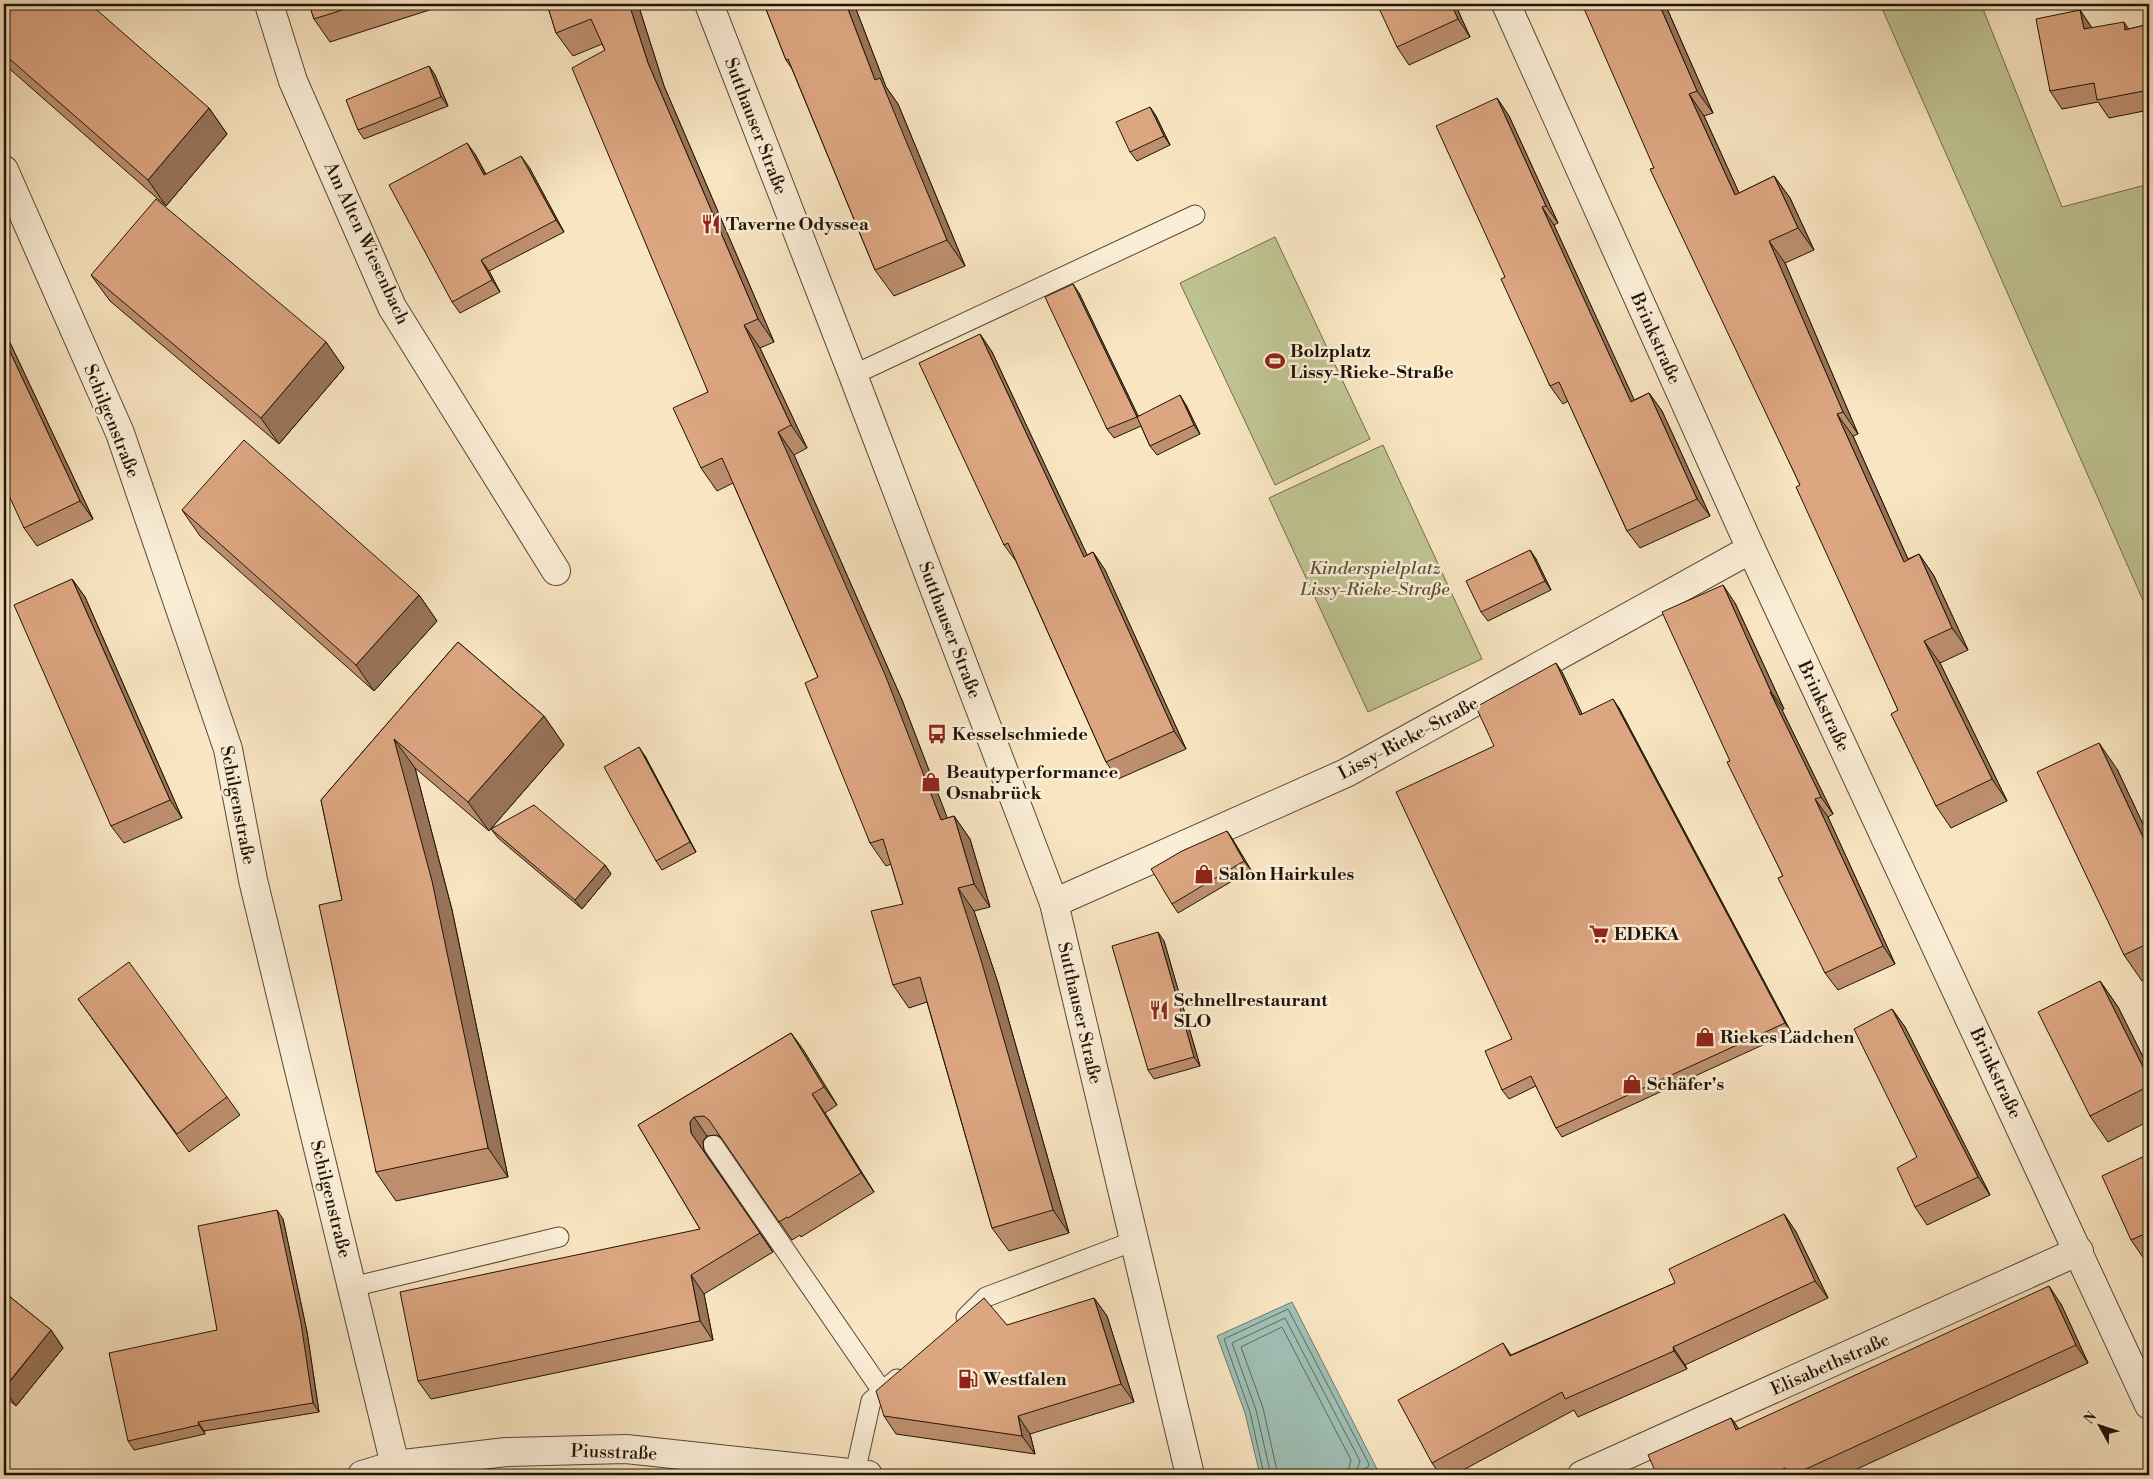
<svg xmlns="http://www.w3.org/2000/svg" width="2153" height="1479" font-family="'Libre Bodoni',serif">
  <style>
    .green { fill: #bfc492; stroke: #706c4c }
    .water { fill: #9ebfb4; stroke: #6c7b6f }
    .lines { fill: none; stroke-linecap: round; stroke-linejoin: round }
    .shore { stroke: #5f6a5e; stroke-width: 1 }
    .service-casing { stroke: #564836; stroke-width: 21 }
    .minor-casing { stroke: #564836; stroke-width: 30 }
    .tertiary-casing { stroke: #564836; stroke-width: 30 }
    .service { stroke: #fbeed7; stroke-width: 19 }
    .minor { stroke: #fbeed7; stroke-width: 28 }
    .tertiary { stroke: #fbeed7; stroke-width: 28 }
    .wall { fill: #bd8f6f; stroke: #201407 }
    .shaded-wall { fill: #9a745a; stroke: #201407 }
    .building { fill: #dca681; stroke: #201407 }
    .labels { text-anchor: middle; stroke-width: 5; stroke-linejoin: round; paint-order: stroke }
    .street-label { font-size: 18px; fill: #201407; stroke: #fbeed7 }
    .poi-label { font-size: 18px; font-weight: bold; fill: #201407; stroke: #fbeed7; text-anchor: start }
    .park-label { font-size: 18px; font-style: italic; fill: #585238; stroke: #fbeed7 }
  </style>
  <rect width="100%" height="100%" fill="#f9e5c2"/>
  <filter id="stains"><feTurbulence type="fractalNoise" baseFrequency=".004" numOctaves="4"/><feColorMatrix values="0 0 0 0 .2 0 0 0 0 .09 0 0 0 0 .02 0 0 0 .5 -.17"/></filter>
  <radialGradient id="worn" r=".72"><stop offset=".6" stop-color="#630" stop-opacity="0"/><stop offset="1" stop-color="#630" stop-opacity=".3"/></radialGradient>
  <g class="green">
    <path d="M1880,4H1981L2062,207L2149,184V614Z"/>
    <path d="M1275,237L1370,439L1275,485L1180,283Z"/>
    <path d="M1383,445L1482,659L1368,712L1269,498Z"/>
  </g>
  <path class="water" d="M1292,1302L1377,1469L1361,1475H1260L1245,1413L1217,1336Z"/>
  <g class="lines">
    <g class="shore">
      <path d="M1264,1475L1250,1412L1224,1339L1288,1309L1369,1464L1368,1467L1362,1470L1361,1475"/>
      <path d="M1271,1475L1256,1410L1232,1343L1285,1318L1360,1461L1355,1475"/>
      <path d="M1278,1475L1263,1408L1241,1347L1282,1327L1351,1460L1347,1475"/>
    </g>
    <defs>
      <g id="service">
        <path d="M853,375L1195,215"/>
        <path d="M713,1145L882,1391"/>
        <path d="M352,1287L559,1237"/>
        <path d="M966,1317L986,1297L1134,1241"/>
        <path d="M855,1473L871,1401L897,1379"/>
      </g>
      <g id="minor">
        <path d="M269,4L293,81L392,307L556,571"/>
        <path d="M1506,4L1751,549L2149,1405"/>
        <path d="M4,170L120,433L228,749L253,880L395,1465"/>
        <path d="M1054,903L1346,773L1751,549"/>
        <path d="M362,1475L395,1465L506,1452L626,1449L868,1475"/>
        <path d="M1582,1475L2079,1251"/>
      </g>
      <path id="tertiary" d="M709,4L853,375L1054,903L1190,1475"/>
    </defs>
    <use href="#service" class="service-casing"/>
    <use href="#minor" class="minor-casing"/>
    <use href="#tertiary" class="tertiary-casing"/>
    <use href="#service" class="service"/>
    <use href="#minor" class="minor"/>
    <use href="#tertiary" class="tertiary"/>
  </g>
  <g class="wall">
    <path d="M309,4H448L330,42L314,19Z"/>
    <path d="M547,4H638L664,86L774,342L760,348L807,448L794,455L902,700L947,818L954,816L970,839L990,907L974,911L998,983L1069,1233L1009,1251L992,1228L927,1002L909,1008L893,985L903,904L891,864L886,866L870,843L818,677L733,483L717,491L701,468L708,392L605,50L602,44L573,56L556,33Z"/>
    <path d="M764,4H854L886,87L898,104L965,266L894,296L875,270L792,69L786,60Z"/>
    <path d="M1455,4L1470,37L1409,65L1397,47Z"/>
    <path d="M1665,4L1713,113L1704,116L1739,193L1774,176L1790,198L1814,250L1785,263L1858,434L1853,436L1908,559L1919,554L1934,576L1968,650L1940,663L2007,801L1951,828L1936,806L1898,710L1800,485L1654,168Z"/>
    <path d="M2080,10L2092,28L2129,29L2149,24V110L2109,118L2098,102L2062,109L2050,91Z"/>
    <path d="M4,11L209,108L227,134L166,206L4,64Z"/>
    <path d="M429,66L435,75L448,106L364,139L358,130Z"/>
    <path d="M1497,98L1509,116L1558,223L1554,225L1634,400L1649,393L1662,411L1710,516L1640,548L1627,531L1568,401L1563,404L1550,386L1505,277Z"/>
    <path d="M1150,107L1156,116L1170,145L1137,161L1130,152Z"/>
    <path d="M475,154L486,174L529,167L564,232L489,271L500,292L460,313L452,302Z"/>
    <path d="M91,275L326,342L344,368L279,444L110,301Z"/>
    <path d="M1079,293L1138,416L1186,405L1200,434L1157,455L1150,446L1141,426L1114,438L1107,429Z"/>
    <path d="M4,330L93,519L37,546L24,528Z"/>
    <path d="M980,334L992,352L1087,555L1093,552L1105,570L1186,749L1118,779L1106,762L1016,561L1004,545Z"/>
    <path d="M182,510L419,595L437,621L374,691L200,536Z"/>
    <path d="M1530,550L1536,559L1551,590L1488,621L1481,612Z"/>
    <path d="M72,579L85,597L182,818L124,843L111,826Z"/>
    <path d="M1735,603L1784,709L1782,710L1833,814L1828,817L1895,964L1838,990L1825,973L1783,876L1730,761Z"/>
    <path d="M458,642L544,716L564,745L489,831L415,768L452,910L508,1177L396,1201L376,1172L342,900L321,800Z"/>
    <path d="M1562,672L1582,714L1619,708L1791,1032L1562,1137L1556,1128L1536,1086L1509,1099L1502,1090L1512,1039L1494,746Z"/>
    <path d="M645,756L696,852L662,870L656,861Z"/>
    <path d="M2117,769L2149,837V978L2142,981L2124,955Z"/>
    <path d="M491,829L605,865L611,874L582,909L498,838Z"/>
    <path d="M1227,831L1233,840L1251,870L1178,913L1172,904Z"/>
    <path d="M1164,941L1200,1066L1154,1079L1148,1070Z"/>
    <path d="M2100,981L2118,1007L2149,1069V1121L2108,1142L2090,1116Z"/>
    <path d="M78,999L227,1097L240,1115L189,1152Z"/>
    <path d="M1892,1009L1905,1027L1990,1195L1927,1225L1915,1207L1917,1157Z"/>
    <path d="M791,1033L804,1051L837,1105L825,1113L874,1192L801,1237L800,1235L792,1240L722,1138L717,1135L707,1136L703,1141L704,1151L773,1252L704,1294L713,1340L431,1399L418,1381L700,1229L638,1125Z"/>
    <path d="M2149,1154V1266L2131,1240Z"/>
    <path d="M1784,1214L1796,1232L1828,1298L1685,1365L1687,1369L1578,1417L1574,1410L1454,1475H1440L1432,1463L1503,1343L1511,1355L1675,1283Z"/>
    <path d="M283,1219L307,1332L319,1412L204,1431L205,1434L134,1450L128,1441L217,1330Z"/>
    <path d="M4,1292L51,1330L63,1348L16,1406L4,1396Z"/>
    <path d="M1094,1298L1107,1316L1134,1402L1030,1434L1035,1454L896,1434L884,1416Z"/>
    <path d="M2061,1304L2088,1363L1844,1475H1657L1731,1418L1739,1429Z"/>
  </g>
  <g class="shaded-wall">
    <path d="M629,4H638L664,86L774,342L758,319L648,63Z"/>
    <path d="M846,4H854L886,87L898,104L965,266L947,240L875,80Z"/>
    <path d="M1451,4H1455L1470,37L1458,19Z"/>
    <path d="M1659,4H1665L1713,113L1697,91Z"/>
    <path d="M2080,10L2092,28L2084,29Z"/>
    <path d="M2124,22L2136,40L2125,30Z"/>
    <path d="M429,66L435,75L448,106L441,97Z"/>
    <path d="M1689,94L1704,116L1750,217L1735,195Z"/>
    <path d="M1497,98L1509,116L1558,223L1546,206Z"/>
    <path d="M1150,107L1156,116L1170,145L1164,136Z"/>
    <path d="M209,108L227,134L166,206L148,180Z"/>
    <path d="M467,143L475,154L492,187L484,175Z"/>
    <path d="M521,156L529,167L564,232L556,220Z"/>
    <path d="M1774,176L1790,198L1814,250L1798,228Z"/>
    <path d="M1542,207L1554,225L1643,419L1631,402Z"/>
    <path d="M1769,241L1785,263L1858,434L1843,412Z"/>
    <path d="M481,260L489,271L500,292L492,280Z"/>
    <path d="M1073,284L1079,293L1143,426L1137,417Z"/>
    <path d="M744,325L760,348L807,448L791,425Z"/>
    <path d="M4,330L93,519L80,501L4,339Z"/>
    <path d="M980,334L992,352L1096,574L1084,557Z"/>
    <path d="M326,342L344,368L279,444L261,418Z"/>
    <path d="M1649,393L1662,411L1710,516L1697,499Z"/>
    <path d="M1180,395L1186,405L1200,434L1194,425Z"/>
    <path d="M1837,414L1853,436L1919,584L1904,562Z"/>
    <path d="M778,432L794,455L902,700L957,843L941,820Z"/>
    <path d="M1530,550L1536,559L1551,590L1545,581Z"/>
    <path d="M1093,552L1105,570L1186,749L1174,731Z"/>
    <path d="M1919,554L1934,576L1968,650L1952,628Z"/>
    <path d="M72,579L85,597L182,818L170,800Z"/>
    <path d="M1723,585L1735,603L1784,709L1771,692Z"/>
    <path d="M419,595L437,621L374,691L356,665Z"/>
    <path d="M1924,641L1940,663L2007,801L1992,779Z"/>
    <path d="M1556,663L1562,672L1587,724L1580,715Z"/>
    <path d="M1770,692L1782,710L1833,814L1821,797Z"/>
    <path d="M1613,699L1619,708L1791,1032L1785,1023Z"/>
    <path d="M544,716L564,745L489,831L468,802Z"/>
    <path d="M394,739L415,768L452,910L508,1177L488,1148Z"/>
    <path d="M2099,743L2117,769L2149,837V850Z"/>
    <path d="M639,747L645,756L696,852L690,842Z"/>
    <path d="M1815,799L1828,817L1895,964L1883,946Z"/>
    <path d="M954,816L970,839L990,907L974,884Z"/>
    <path d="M1227,831L1233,840L1251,870L1244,861Z"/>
    <path d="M605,865L611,874L582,909L575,900Z"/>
    <path d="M958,888L974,911L998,983L1069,1233L1053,1210Z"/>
    <path d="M1158,932L1164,941L1200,1066L1194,1057Z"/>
    <path d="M2100,981L2118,1007L2149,1069V1079Z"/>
    <path d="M1892,1009L1905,1027L1990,1195L1978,1177Z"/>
    <path d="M791,1033L804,1051L837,1105L824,1087Z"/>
    <path d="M812,1094L825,1113L874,1192L861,1173Z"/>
    <path d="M694,1117L707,1136L703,1141L704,1151L773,1252L691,1133L690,1122Z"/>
    <path d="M277,1210L283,1219L307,1332L319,1412L313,1403Z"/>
    <path d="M1784,1214L1796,1232L1828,1298L1815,1281Z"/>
    <path d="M691,1275L704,1294L713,1340L700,1321Z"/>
    <path d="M2049,1286L2061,1304L2088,1363L2076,1345Z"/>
    <path d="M1094,1298L1107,1316L1134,1402L1121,1384Z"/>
    <path d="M51,1330L63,1348L16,1406L4,1389Z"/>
    <path d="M1673,1347L1685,1365L1687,1369L1674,1351Z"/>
    <path d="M1018,1416L1030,1434L1035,1454L1022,1436Z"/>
    <path d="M1731,1418L1744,1436L1736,1430Z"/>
    <path d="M198,1422L204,1431L205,1434L199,1425Z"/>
  </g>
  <g class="building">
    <path d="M10,4H90L209,108L148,180L4,54V11Z"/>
    <path d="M309,4H361L314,19Z"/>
    <path d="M547,4H629L648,63L758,319L744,325L791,425L778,432L886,677L941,820L954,816L974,884L958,888L981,960L1053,1210L992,1228L920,977L893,985L871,911L903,904L883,839L870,843L805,683L818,677L722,458L701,468L673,408L708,392L572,68L605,50L591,19L556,33Z"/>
    <path d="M764,4H846L875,80L880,78L947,240L875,270L788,59L786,60Z"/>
    <path d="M1377,4H1451L1458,19L1397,47Z"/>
    <path d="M1582,4H1659L1697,91L1689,94L1735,195L1774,176L1798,228L1769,241L1843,412L1837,414L1904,562L1919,554L1952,628L1924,641L1992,779L1936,806L1891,714L1898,710L1796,487L1800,485L1650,169L1654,168Z"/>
    <path d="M2080,10L2084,29L2124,22L2125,30L2149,24V90L2097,100L2094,83L2050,91L2036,19Z"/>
    <path d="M429,66L441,97L358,130L346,100Z"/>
    <path d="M1497,98L1546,206L1542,207L1631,402L1649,393L1697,499L1627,531L1559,382L1550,386L1501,279L1505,277L1436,126Z"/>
    <path d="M1150,107L1164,136L1130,152L1116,122Z"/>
    <path d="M467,143L484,175L521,156L556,220L481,260L492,280L452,302L389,185Z"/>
    <path d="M156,199L326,342L261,418L91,275Z"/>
    <path d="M1073,284L1137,417L1107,429L1045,297Z"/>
    <path d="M980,334L1084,557L1093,552L1174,731L1106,762L1008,543L1004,545L919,363Z"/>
    <path d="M4,339L80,501L24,528L4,485Z"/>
    <path d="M1180,395L1194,425L1150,446L1137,417Z"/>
    <path d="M244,440L419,595L356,665L182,510Z"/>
    <path d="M1530,550L1545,581L1481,612L1466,581Z"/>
    <path d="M72,579L170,800L111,826L14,605Z"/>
    <path d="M1723,585L1771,692H1770L1821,797L1815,799L1883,946L1825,973L1778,878L1783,876L1727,762L1730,761L1662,612Z"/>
    <path d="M458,642L544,716L468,802L394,739L432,881L488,1148L376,1172L319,905L342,900L321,800Z"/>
    <path d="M1556,663L1580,715L1613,699L1785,1023L1556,1128L1531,1076L1502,1090L1485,1051L1512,1039L1396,792L1494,746L1476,707Z"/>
    <path d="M2099,743L2149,850V943L2124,955L2037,772Z"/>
    <path d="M639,747L690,842L656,861L604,767Z"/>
    <path d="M534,805L605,865L575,900L491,829Z"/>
    <path d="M1227,831L1244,861L1172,904L1151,869L1182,851Z"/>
    <path d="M1158,932L1194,1057L1148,1070L1112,946Z"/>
    <path d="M129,962L227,1097L177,1134L78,999Z"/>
    <path d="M2100,981L2149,1079V1086L2090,1116L2038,1012Z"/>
    <path d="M1892,1009L1978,1177L1915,1207L1897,1168L1917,1157L1854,1029Z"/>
    <path d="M791,1033L824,1087L812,1094L861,1173L788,1218L787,1217L779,1222L709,1120L704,1116L694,1117L690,1122L691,1133L760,1233L691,1275L700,1321L418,1381L400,1292L700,1229L638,1125Z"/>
    <path d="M2149,1154V1232L2131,1240L2102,1176Z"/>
    <path d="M277,1210L301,1323L313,1403L198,1422L199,1425L128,1441L109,1353L217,1330L198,1226Z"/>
    <path d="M1784,1214L1815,1281L1673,1347L1674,1351L1565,1399L1562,1392L1432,1463L1398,1400L1503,1343L1510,1356L1675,1283L1669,1269Z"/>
    <path d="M2049,1286L2076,1345L1793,1475H1789L1785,1468L1769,1475H1657L1648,1455L1731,1418L1736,1430Z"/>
    <path d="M4,1292L51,1330L4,1388Z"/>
    <path d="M984,1298L1007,1325L1094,1298L1121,1384L1018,1416L1022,1436L884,1416L876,1391Z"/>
    <path d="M562,1469L564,1475H542Z"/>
    <path d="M692,1470L693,1475H674Z"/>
  </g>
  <defs>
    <symbol id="restaurant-bare" viewBox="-9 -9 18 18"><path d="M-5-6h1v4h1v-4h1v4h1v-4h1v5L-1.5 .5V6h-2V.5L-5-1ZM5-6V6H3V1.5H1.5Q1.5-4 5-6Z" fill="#8f2418" stroke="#fbeed7" stroke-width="2.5" paint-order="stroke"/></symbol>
    <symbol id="stadium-bare" viewBox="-9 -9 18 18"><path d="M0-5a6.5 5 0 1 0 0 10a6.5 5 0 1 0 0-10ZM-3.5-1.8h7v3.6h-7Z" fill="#8f2418" stroke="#fbeed7" stroke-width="2.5" paint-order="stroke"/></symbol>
    <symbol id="bus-bare" viewBox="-9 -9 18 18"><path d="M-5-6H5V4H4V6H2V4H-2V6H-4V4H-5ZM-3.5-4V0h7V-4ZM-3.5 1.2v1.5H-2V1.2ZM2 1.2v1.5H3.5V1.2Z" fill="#8f2418" stroke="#fbeed7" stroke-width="2.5" paint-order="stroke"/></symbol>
    <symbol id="shop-bare" viewBox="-9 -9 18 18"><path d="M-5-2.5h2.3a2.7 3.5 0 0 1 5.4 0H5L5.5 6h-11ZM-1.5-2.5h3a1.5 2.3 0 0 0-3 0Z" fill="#8f2418" stroke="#fbeed7" stroke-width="2.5" paint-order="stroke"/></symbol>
    <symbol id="supermarket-bare" viewBox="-9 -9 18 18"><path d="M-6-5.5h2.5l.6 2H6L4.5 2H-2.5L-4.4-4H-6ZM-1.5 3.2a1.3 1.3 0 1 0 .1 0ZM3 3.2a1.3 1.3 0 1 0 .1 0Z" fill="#8f2418" stroke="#fbeed7" stroke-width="2.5" paint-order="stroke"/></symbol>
    <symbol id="fuel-bare" viewBox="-9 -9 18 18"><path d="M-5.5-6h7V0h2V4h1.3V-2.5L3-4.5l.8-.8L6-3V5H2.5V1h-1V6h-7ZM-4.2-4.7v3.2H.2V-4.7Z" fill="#8f2418" stroke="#fbeed7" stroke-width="2.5" paint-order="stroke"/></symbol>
  </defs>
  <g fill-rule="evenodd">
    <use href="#restaurant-bare" x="697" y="210" width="28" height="28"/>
    <use href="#stadium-bare" x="1261" y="347" width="28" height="28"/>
    <use href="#bus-bare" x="923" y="720" width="28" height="28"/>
    <use href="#shop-bare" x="917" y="768" width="28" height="28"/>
    <use href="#shop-bare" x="1190" y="860" width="28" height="28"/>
    <use href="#supermarket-bare" x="1585" y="920" width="28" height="28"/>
    <use href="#restaurant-bare" x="1145" y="996" width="28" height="28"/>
    <use href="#shop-bare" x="1691" y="1023" width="28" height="28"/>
    <use href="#shop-bare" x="1618" y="1070" width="28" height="28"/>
    <use href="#fuel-bare" x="954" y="1365" width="28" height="28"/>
  </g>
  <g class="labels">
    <g class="street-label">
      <text transform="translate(756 126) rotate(69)" y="6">Sutthauser Straße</text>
      <text transform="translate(367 243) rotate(65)" y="6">Am Alten Wiesenbach</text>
      <text transform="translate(1656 338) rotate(66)" y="6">Brinkstraße</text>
      <text transform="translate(112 421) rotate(68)" y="6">Schilgenstraße</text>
      <text transform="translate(950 630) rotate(69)" y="6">Sutthauser Straße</text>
      <text transform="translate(1824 706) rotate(65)" y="6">Brinkstraße</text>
      <text transform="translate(1408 738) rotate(-28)" y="6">Lissy-Rieke-Straße</text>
      <text transform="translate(238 805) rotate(79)" y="6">Schilgenstraße</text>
      <text transform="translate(1080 1013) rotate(77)" y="6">Sutthauser Straße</text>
      <text transform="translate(1996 1073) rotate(65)" y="6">Brinkstraße</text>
      <text transform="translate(331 1199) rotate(76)" y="6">Schilgenstraße</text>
      <text transform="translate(1830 1364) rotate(-24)" y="6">Elisabethstraße</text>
      <text transform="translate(614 1452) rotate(2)" y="6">Piusstraße</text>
    </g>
    <g class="poi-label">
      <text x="726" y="230">Taverne Odyssea</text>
      <text x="1290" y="357">Bolzplatz<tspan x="1290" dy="21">Lissy-Rieke-Straße</tspan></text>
      <text x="952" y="740">Kesselschmiede</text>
      <text x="946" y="778">Beautyperformance<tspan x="946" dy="21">Osnabrück</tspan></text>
      <text x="1219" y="880">Salon Hairkules</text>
      <text x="1614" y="940">EDEKA</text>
      <text x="1174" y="1006">Schnellrestaurant<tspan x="1174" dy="21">SLO</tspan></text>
      <text x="1720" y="1043">Riekes Lädchen</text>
      <text x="1647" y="1090">Schäfer's</text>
      <text x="983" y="1385">Westfalen</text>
    </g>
    <g class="park-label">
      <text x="1375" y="574">Kinderspielplatz<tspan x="1375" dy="21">Lissy-Rieke-Straße</tspan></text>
    </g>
  </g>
  <rect width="2153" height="1479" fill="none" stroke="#f9e5c2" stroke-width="20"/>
  <rect x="5" y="5" width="2143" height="1469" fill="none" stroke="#201407" stroke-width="2.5"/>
  <rect x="10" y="10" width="2133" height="1459" fill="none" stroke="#201407"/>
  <g transform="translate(2100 1426) rotate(310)" stroke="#fbeed7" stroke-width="4" paint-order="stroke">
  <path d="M0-4L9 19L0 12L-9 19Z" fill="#201407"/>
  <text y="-8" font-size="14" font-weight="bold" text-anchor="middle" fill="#201407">N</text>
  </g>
  <rect width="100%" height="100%" filter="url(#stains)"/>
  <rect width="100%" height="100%" fill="url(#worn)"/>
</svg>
